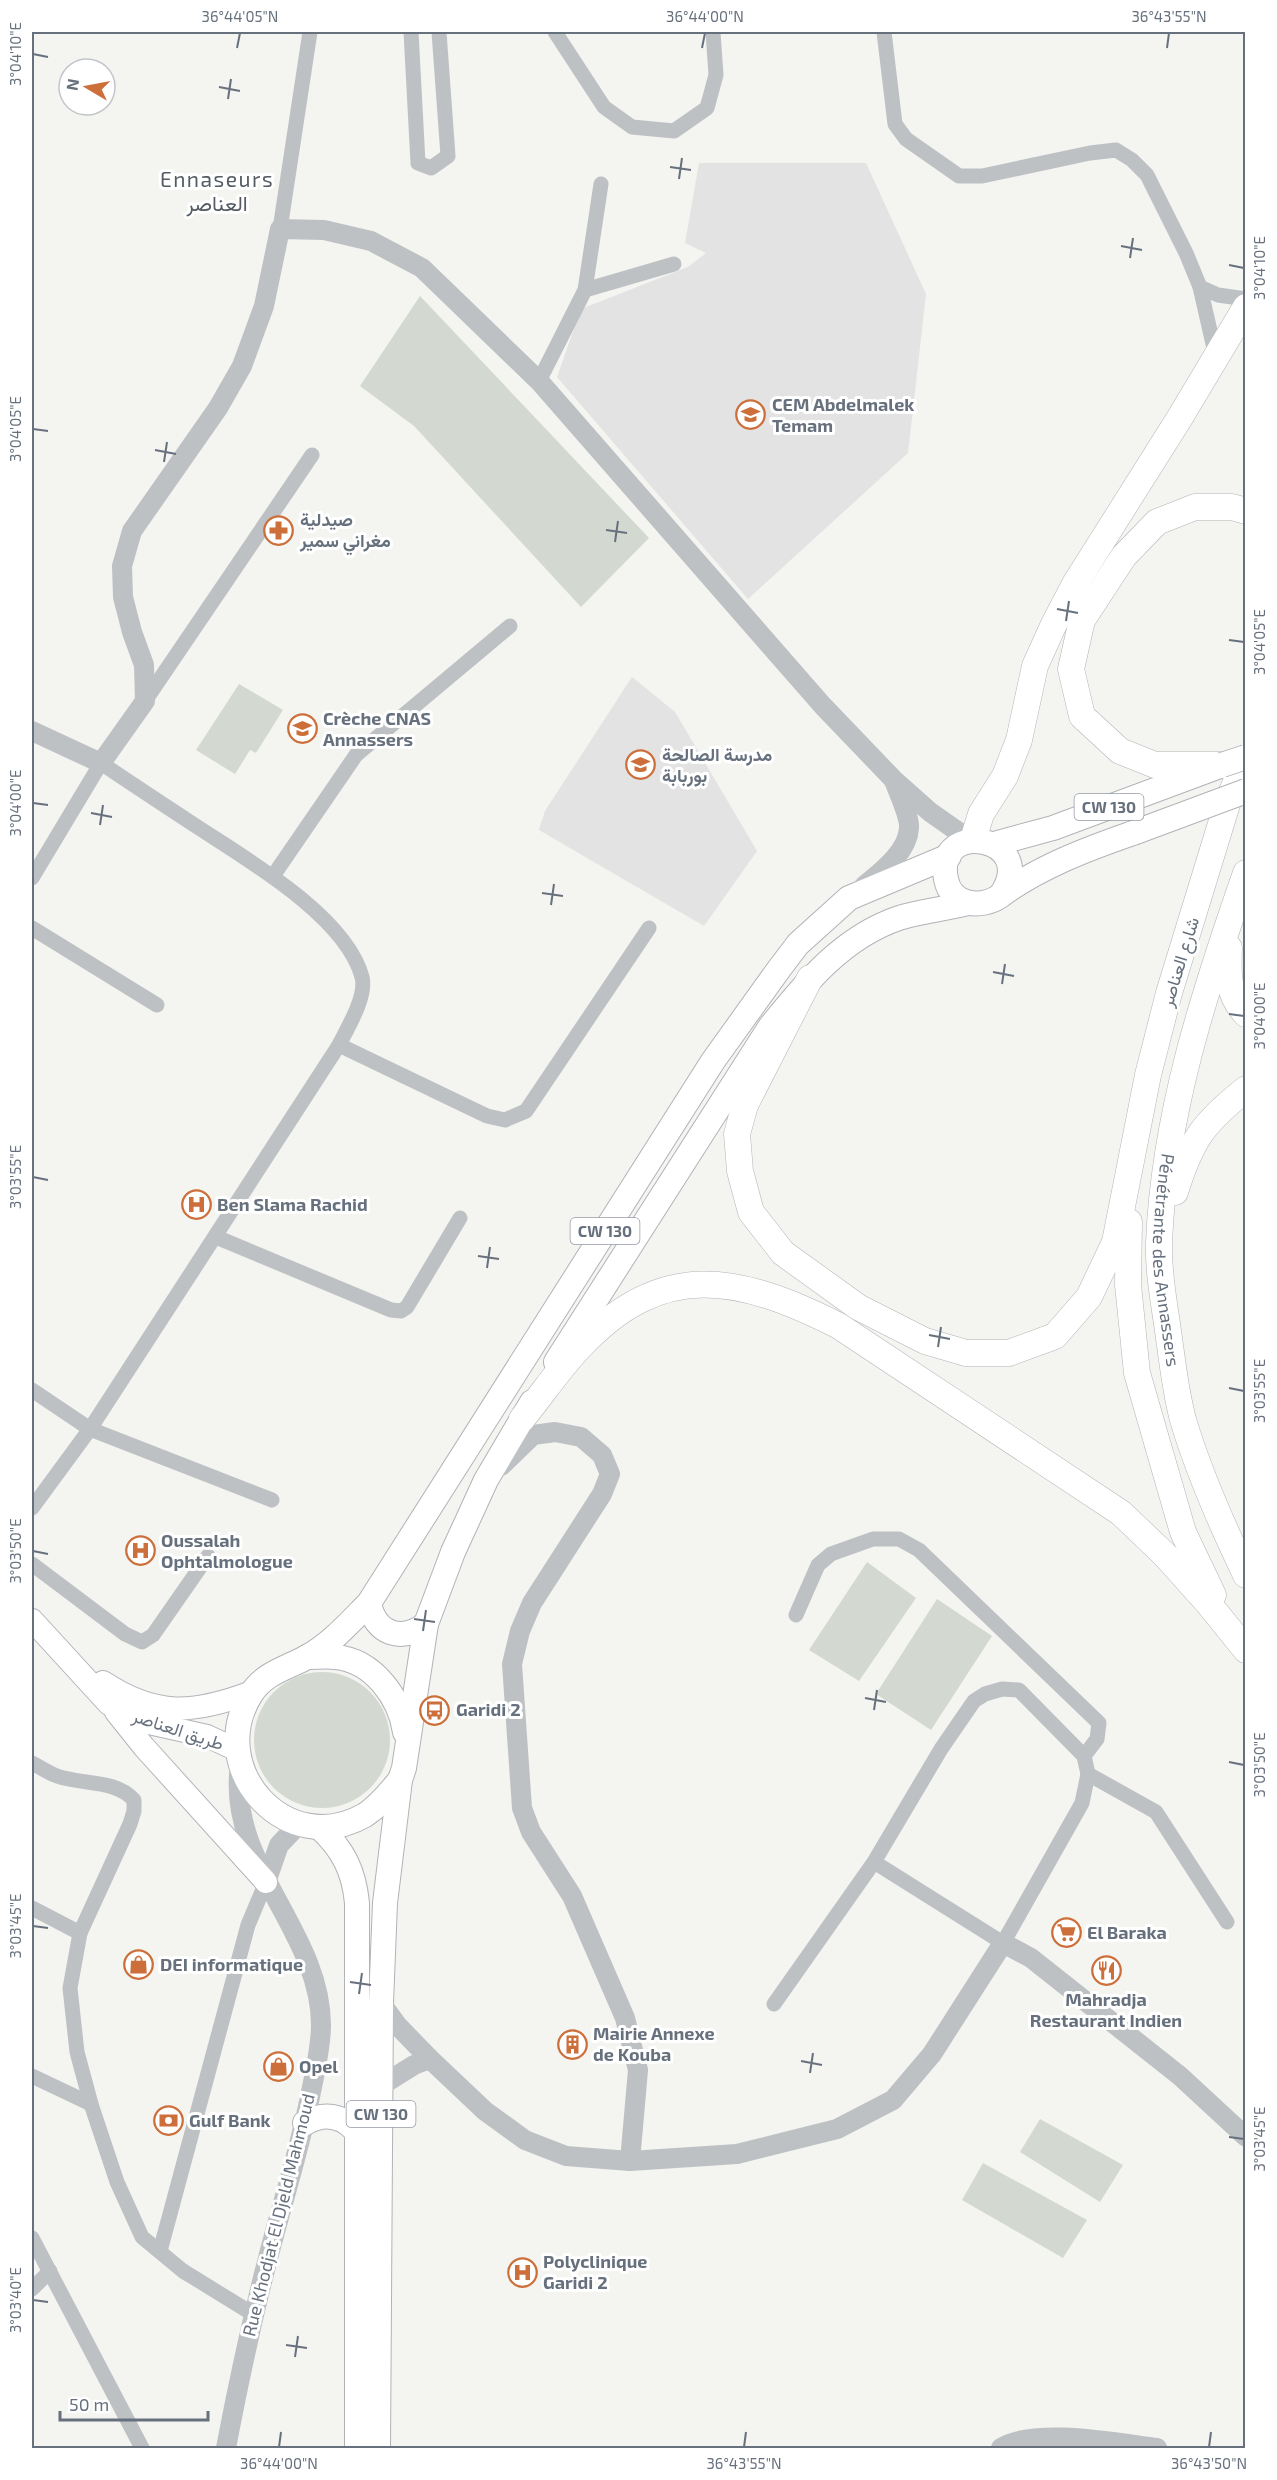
<svg xmlns="http://www.w3.org/2000/svg" width="1277" height="2480" font-family="'Exo 2',Vazirmatn,sans-serif">
  <style>
    .built { fill: #e2e3e2 }
    .green { fill: #d3d9d1 }
    .lines { fill: none; stroke-linecap: round; stroke-linejoin: round }
    .secondary-casing { stroke: #b1b4b9; stroke-width: 24 }
    .primary-casing { stroke: #b0b3b7; stroke-width: 26 }
    .trunk-casing { stroke: #b1b4b7; stroke-width: 27 }
    .minor { stroke: #bec1c4; stroke-width: 15 }
    .tertiary { stroke: #bec1c4; stroke-width: 20 }
    .secondary { stroke: #fff; stroke-width: 22 }
    .primary { stroke: #fff; stroke-width: 24 }
    .trunk { stroke: #fff; stroke-width: 26 }
    .primary-bridge-casing { stroke: #b0b3b7; stroke-width: 26; stroke-linecap: butt }
    .primary-bridge { stroke: #fff; stroke-width: 24 }
    .ticks { fill: none; stroke: #67717e; stroke-width: 2 }
    .labels { text-anchor: middle; stroke-width: 6; stroke-linejoin: round; paint-order: stroke }
    .shield { fill: #fff; stroke: #959ca5; stroke-width: 1.5 }
    .shield-label { font-size: 16px; font-weight: bold; fill: #67717e }
    .poi-label { font-size: 18px; font-weight: bold; fill: #67717e; stroke: #fff; text-anchor: start }
    .street-label { font-size: 18px; fill: #67717e; stroke: #fff }
    .quarter-label { font-size: 21px; letter-spacing: 1.5px; fill: #545b64; stroke: #fff }
    .neatline { fill: none; stroke: #67717e; stroke-width: 2 }
    .ticks-label { font-size: 15px; text-anchor: middle; fill: #67717e }
  </style>
  <rect width="100%" height="100%" fill="#f4f4f1"/>
  <g class="built">
    <path d="M699,163H866L926,294L908,453L748,599L557,377L581,309L688,267L706,253L685,243Z"/>
    <path d="M632,677L675,712L757,851L704,926L539,830L545,811Z"/>
  </g>
  <g class="green">
    <path d="M420,296L649,538L581,607L414,426L360,386Z"/>
    <path d="M239,684L283,710L256,753L250,750L235,774L196,750Z"/>
    <path d="M867,1562L916,1598L859,1681L809,1650Z"/>
    <path d="M937,1599L992,1636L931,1730L876,1694Z"/>
    <circle cx="322" cy="1740" r="68"/>
    <path d="M1040,2119L1123,2165L1100,2202L1020,2152Z"/>
    <path d="M983,2163L1087,2220L1063,2258L962,2200Z"/>
  </g>
  <g class="lines">
    <defs>
      <g id="secondary">
        <path d="M32,1620L109,1704L140,1721L207,1736L237,1750"/>
        <path d="M103,1682C156,1717 194,1714 252,1692"/>
        <path d="M116,1712L144,1747L266,1882"/>
      </g>
      <g id="primary">
        <path d="M994,844L1053,828L1217,767"/>
        <path d="M1001,895C1041,836 933,818 946,879C951,906 981,909 1000,896C1039,867 1087,849 1133,833"/>
        <path d="M556,1362L770,1027C806,982 843,937 899,918C921,911 946,909 968,903"/>
        <path d="M369,1603C375,1634 402,1643 426,1624"/>
        <path d="M307,1657C317,1657 327,1656 336,1657C374,1661 400,1698 405,1732"/>
        <path d="M400,1780C389,1793 379,1806 365,1815C287,1860 204,1769 251,1694C264,1673 287,1668 307,1657C330,1645 350,1622 369,1603L713,1061L779,969L798,944L849,898L949,856"/>
        <path d="M319,1827C343,1849 354,1871 357,1903V2448"/>
        <path d="M305,2123C324,2112 342,2115 356,2131"/>
        <path d="M378,2448L381,2003L385,1903L400,1780L404,1768L426,1624L453,1552L486,1480L532,1402"/>
      </g>
      <g id="trunk">
        <path d="M1222,765H1155L1120,751L1082,716L1071,669L1082,620L1124,556L1157,522L1195,507H1232L1246,511"/>
        <path d="M973,840L981,814L1005,776L1019,740L1035,666L1054,624L1075,584L1179,419L1246,307"/>
        <path id="s1" d="M1246,873C1204,993 1164,1115 1159,1243C1158,1275 1165,1307 1169,1338C1173,1366 1176,1396 1184,1423C1200,1476 1222,1525 1246,1575"/>
        <path d="M1229,948C1228,973 1227,994 1246,1014"/>
        <path d="M810,978L745,1105L737,1134L740,1171L751,1212L783,1253L858,1307L925,1341L966,1353H1009L1055,1336L1089,1297L1115,1242L1148,1075L1169,993L1228,801L1246,758"/>
        <path d="M1175,1192C1191,1140 1203,1123 1246,1089"/>
        <path d="M1129,1222L1128,1285L1137,1373L1183,1532L1213,1595"/>
        <path d="M522,1419C541,1396 558,1370 579,1348C662,1258 740,1276 839,1326L1121,1513L1165,1555L1208,1603L1246,1650"/>
      </g>
    </defs>
    <use href="#secondary" class="secondary-casing"/>
    <use href="#primary" class="primary-casing"/>
    <use href="#trunk" class="trunk-casing"/>
    <g class="minor">
      <path d="M411,32L418,163L431,168L448,156L439,32"/>
      <path d="M555,32L604,107L632,127L674,131L707,108L716,75L713,32"/>
      <path d="M884,32L895,124L906,139L959,176H982L1090,153L1116,150L1132,160L1147,175L1186,253L1200,287"/>
      <path d="M280,229L310,32"/>
      <path d="M585,290L674,264"/>
      <path d="M1216,357L1200,287L1218,295L1246,299"/>
      <path d="M539,381L585,290L601,184"/>
      <path d="M145,701L312,455"/>
      <path d="M273,876L356,755L510,626"/>
      <path d="M32,878L101,763C132,784 164,805 196,826C246,859 346,916 362,977C367,996 348,1027 339,1045L90,1429L32,1508"/>
      <path d="M32,928L157,1005"/>
      <path d="M339,1045L487,1116L505,1120L526,1111L649,928"/>
      <path d="M216,1237L391,1310L401,1311L407,1307L460,1218"/>
      <path d="M32,1390L90,1429L272,1500"/>
      <path d="M32,1564L125,1634L142,1642L153,1635L208,1556"/>
      <path d="M796,1615L818,1565L831,1554L873,1539H899L919,1550L1099,1723L1097,1739L1084,1756"/>
      <path d="M32,1763C40,1767 48,1773 57,1776C82,1785 115,1779 134,1800V1811L130,1824L80,1933"/>
      <path d="M1088,1774L1156,1812L1227,1922"/>
      <path d="M32,1908L80,1933L70,1988L77,2052L91,2104L117,2182L142,2237L183,2271L253,2314"/>
      <path d="M774,2004L874,1862L1003,1943L1082,1803L1088,1774L1084,1756L1019,1690L1002,1689L985,1694L974,1701L941,1749L874,1862"/>
      <path d="M32,2076L91,2104"/>
      <path d="M32,2238L142,2448"/>
      <path d="M160,2251L248,1925L266,1882"/>
      <path d="M32,2289L50,2271"/>
    </g>
    <g class="tertiary">
      <path d="M32,731L101,763L145,701L144,665L132,632L123,597L122,566L132,531L218,408L242,366L264,306L280,229L324,230L371,241L422,268L539,381L823,706L894,780L930,812L970,840"/>
      <path d="M864,886C881,872 908,852 909,828C910,817 899,794 895,783"/>
      <path d="M501,1466L533,1435L555,1432L581,1437L602,1455L610,1474L602,1494L532,1603L520,1631L512,1664L522,1808L531,1832L572,1896L625,2018L638,2070L630,2161"/>
      <path d="M266,1882L279,1845L299,1824"/>
      <path d="M381,2003L397,2025L430,2059L485,2111L525,2140L566,2156L630,2161L737,2154L837,2129L893,2100L932,2054L1003,1943L1031,1958L1180,2076L1246,2137"/>
      <path d="M382,2085L414,2065L430,2059"/>
      <path d="M226,2448C240,2374 256,2301 276,2228C289,2181 303,2135 312,2087C316,2067 321,2046 321,2025C321,1931 226,1864 240,1765"/>
      <path d="M1001,2448C1034,2427 1117,2443 1157,2448"/>
    </g>
    <use href="#secondary" class="secondary"/>
    <use href="#primary" class="primary"/>
    <use href="#trunk" class="trunk"/>
    <defs>
      <g id="primary-bridge">
        <path d="M1222,765L1246,757"/>
        <path d="M1133,833L1246,791"/>
      </g>
    </defs>
    <use href="#primary-bridge" class="primary-bridge-casing"/>
    <use href="#primary-bridge" class="primary-bridge"/>
  </g>
  <path class="ticks" d="M237,48L240,33M702,48L705,33M1167,48L1169,33M33,54L48,57M219,87L240,91M228,99L231,79M670,167L691,170M679,179L682,158M1121,246L1142,250M1130,258L1133,238M1229,265L1244,268M33,429L48,431M155,450L176,454M164,462L167,442M606,530L627,533M615,542L618,521M1057,609L1078,613M1066,621L1069,601M1229,640L1244,642M33,803L48,805M91,813L112,817M100,825L103,805M542,893L563,896M551,905L554,884M993,972L1014,976M1002,984L1005,964M1229,1014L1244,1016M33,1177L48,1180M478,1256L499,1259M487,1268L490,1247M929,1335L950,1339M938,1347L941,1327M1229,1388L1244,1391M33,1551L48,1554M414,1619L435,1622M423,1631L426,1610M865,1698L886,1702M874,1710L877,1690M1229,1762L1244,1765M33,1926L48,1928M350,1982L371,1985M359,1994L362,1973M801,2061L822,2065M810,2073L813,2053M1229,2137L1244,2139M33,2300L48,2302M286,2345L307,2348M295,2357L298,2336M279,2447L281,2432M744,2447L746,2432M1209,2447L1211,2432"/>
  <defs>
    <symbol id="school-ring" viewBox="-11 -11 22 22"><circle r="9.5" fill="#fff" stroke="#cc6f3a" stroke-width="1.5"/><path d="M0-5L7-2L0 1L-7-2ZM-4 1L0 2.5L4 1V4Q0 6-4 4Z" fill="#cc6f3a"/></symbol>
    <symbol id="pharmacy-ring" viewBox="-11 -11 22 22"><circle r="9.5" fill="#fff" stroke="#cc6f3a" stroke-width="1.5"/><path d="M-2-6h4v4h4v4h-4v4h-4v-4h-4v-4h4Z" fill="#cc6f3a"/></symbol>
    <symbol id="hospital-ring" viewBox="-11 -11 22 22"><circle r="9.5" fill="#fff" stroke="#cc6f3a" stroke-width="1.5"/><path d="M-5-5h3v3.5h4V-5h3V5h-3V1.5h-4V5h-3Z" fill="#cc6f3a"/></symbol>
    <symbol id="bus-ring" viewBox="-11 -11 22 22"><circle r="9.5" fill="#fff" stroke="#cc6f3a" stroke-width="1.5"/><path d="M-5-6H5V4H4V6H2V4H-2V6H-4V4H-5ZM-3.5-4V0h7V-4ZM-3.5 1.2v1.5H-2V1.2ZM2 1.2v1.5H3.5V1.2Z" fill="#cc6f3a"/></symbol>
    <symbol id="supermarket-ring" viewBox="-11 -11 22 22"><circle r="9.5" fill="#fff" stroke="#cc6f3a" stroke-width="1.5"/><path d="M-6-5.5h2.5l.6 2H6L4.5 2H-2.5L-4.4-4H-6ZM-1.5 3.2a1.3 1.3 0 1 0 .1 0ZM3 3.2a1.3 1.3 0 1 0 .1 0Z" fill="#cc6f3a"/></symbol>
    <symbol id="shop-ring" viewBox="-11 -11 22 22"><circle r="9.5" fill="#fff" stroke="#cc6f3a" stroke-width="1.5"/><path d="M-5-2.5h2.3a2.7 3.5 0 0 1 5.4 0H5L5.5 6h-11ZM-1.5-2.5h3a1.5 2.3 0 0 0-3 0Z" fill="#cc6f3a"/></symbol>
    <symbol id="restaurant-ring" viewBox="-11 -11 22 22"><circle r="9.5" fill="#fff" stroke="#cc6f3a" stroke-width="1.5"/><path d="M-5-6h1v4h1v-4h1v4h1v-4h1v5L-1.5 .5V6h-2V.5L-5-1ZM5-6V6H3V1.5H1.5Q1.5-4 5-6Z" fill="#cc6f3a"/></symbol>
    <symbol id="building-ring" viewBox="-11 -11 22 22"><circle r="9.5" fill="#fff" stroke="#cc6f3a" stroke-width="1.5"/><path d="M-4-6H4V6H1V3H-1V6H-4ZM-2.5-4.3h1.7v1.8h-1.7ZM.8-4.3h1.7v1.8H.8ZM-2.5-1h1.7V.8h-1.7ZM.8-1h1.7V.8H.8Z" fill="#cc6f3a"/></symbol>
    <symbol id="bank-ring" viewBox="-11 -11 22 22"><circle r="9.5" fill="#fff" stroke="#cc6f3a" stroke-width="1.5"/><path d="M-6-4H6V4H-6ZM0-2.3a2.3 2.3 0 1 0 0 4.6a2.3 2.3 0 1 0 0-4.6Z" fill="#cc6f3a"/></symbol>
  </defs>
  <g fill-rule="evenodd">
    <use href="#school-ring" x="734" y="398" width="33" height="33"/>
    <use href="#pharmacy-ring" x="262" y="514" width="33" height="33"/>
    <use href="#school-ring" x="286" y="712" width="33" height="33"/>
    <use href="#school-ring" x="624" y="748" width="33" height="33"/>
    <use href="#hospital-ring" x="180" y="1188" width="33" height="33"/>
    <use href="#hospital-ring" x="124" y="1534" width="33" height="33"/>
    <use href="#bus-ring" x="418" y="1694" width="33" height="33"/>
    <use href="#supermarket-ring" x="1050" y="1916" width="33" height="33"/>
    <use href="#shop-ring" x="122" y="1948" width="33" height="33"/>
    <use href="#restaurant-ring" x="1090" y="1954" width="33" height="33"/>
    <use href="#building-ring" x="556" y="2028" width="33" height="33"/>
    <use href="#shop-ring" x="262" y="2050" width="33" height="33"/>
    <use href="#bank-ring" x="152" y="2104" width="33" height="33"/>
    <use href="#hospital-ring" x="506" y="2256" width="33" height="33"/>
  </g>
  <g class="labels">
    <g class="shield">
      <rect x="1074.5" y="794" width="69" height="26" rx="4.5"/>
      <rect x="570.5" y="1218" width="69" height="26" rx="4.5"/>
      <rect x="346.5" y="2101" width="69" height="26" rx="4.5"/>
    </g>
    <g class="shield-label">
      <text x="1109" y="813">CW 130</text>
      <text x="605" y="1237">CW 130</text>
      <text x="381" y="2120">CW 130</text>
    </g>
    <g class="poi-label">
      <text x="772" y="411">CEM Abdelmalek<tspan x="772" dy="21">Temam</tspan></text>
      <text x="300" y="526">صيدلية<tspan x="300" dy="21">مغراني سمير</tspan></text>
      <text x="323" y="725">Crèche CNAS<tspan x="323" dy="21">Annassers</tspan></text>
      <text x="662" y="761">مدرسة الصالحة<tspan x="662" dy="21">بوربابة</tspan></text>
      <text x="217" y="1211">Ben Slama Rachid</text>
      <text x="161" y="1547">Oussalah<tspan x="161" dy="21">Ophtalmologue</tspan></text>
      <text x="456" y="1716">Garidi 2</text>
      <text x="1087" y="1939">El Baraka</text>
      <text x="160" y="1971">DEI informatique</text>
      <text x="1106" y="2006" text-anchor="middle">Mahradja<tspan x="1106" dy="21">Restaurant Indien</tspan></text>
      <text x="593" y="2040">Mairie Annexe<tspan x="593" dy="21">de Kouba</tspan></text>
      <text x="299" y="2073">Opel</text>
      <text x="189" y="2127">Gulf Bank</text>
      <text x="543" y="2268">Polyclinique<tspan x="543" dy="21">Garidi 2</tspan></text>
    </g>
    <g class="street-label">
      <text transform="translate(1180 962) rotate(-73)" y="6">شارع العناصر</text>
      <text dy="6" stroke="none"><textPath href="#s1" startOffset="399">Pénétrante des Annassers</textPath></text>
      <text transform="translate(178 1730) rotate(18)" y="6">طريق العناصر</text>
      <text transform="translate(279 2215) rotate(-76)" y="6">Rue Khodjat El Djeld Mahmoud</text>
    </g>
    <g class="quarter-label">
      <text x="217" y="187">Ennaseurs<tspan x="217" dy="24">العناصر</tspan></text>
    </g>
  </g>
  <rect width="1277" height="2480" fill="none" stroke="#ffffff" stroke-width="66"/>
  <g transform="translate(87 87) rotate(280)"><circle r="28" fill="#ffffff" stroke="#c2c6cb" stroke-width="1.5"/>
  <path d="M0-4.5L10 22L0 15L-10 22Z" fill="#cc6f3a"/>
  <text y="-9" font-size="16" font-weight="bold" text-anchor="middle" fill="#67717e">N</text>
  </g>
  <path d="M60 2411v9h148v-9" fill="none" stroke="#67717e" stroke-width="3"/>
  <text x="69" y="2411" font-size="18" fill="#67717e" stroke="#ffffff" stroke-width="4.5" paint-order="stroke">50 m</text>
  <rect x="33" y="33" width="1211" height="2414" class="neatline"/>
  <g class="ticks-label">
    <text x="240" y="22">36°44'05"N</text>
    <text x="705" y="22">36°44'00"N</text>
    <text x="1169" y="22">36°43'55"N</text>
    <text transform="translate(16 54) rotate(-90)" y="5">3°04'10"E</text>
    <text transform="translate(1260 268) rotate(-90)" y="5">3°04'10"E</text>
    <text transform="translate(16 429) rotate(-90)" y="5">3°04'05"E</text>
    <text transform="translate(1260 642) rotate(-90)" y="5">3°04'05"E</text>
    <text transform="translate(16 803) rotate(-90)" y="5">3°04'00"E</text>
    <text transform="translate(1260 1016) rotate(-90)" y="5">3°04'00"E</text>
    <text transform="translate(16 1177) rotate(-90)" y="5">3°03'55"E</text>
    <text transform="translate(1260 1391) rotate(-90)" y="5">3°03'55"E</text>
    <text transform="translate(16 1551) rotate(-90)" y="5">3°03'50"E</text>
    <text transform="translate(1260 1765) rotate(-90)" y="5">3°03'50"E</text>
    <text transform="translate(16 1926) rotate(-90)" y="5">3°03'45"E</text>
    <text transform="translate(1260 2139) rotate(-90)" y="5">3°03'45"E</text>
    <text transform="translate(16 2300) rotate(-90)" y="5">3°03'40"E</text>
    <text x="279" y="2469">36°44'00"N</text>
    <text x="744" y="2469">36°43'55"N</text>
    <text x="1209" y="2469">36°43'50"N</text>
  </g>
</svg>
